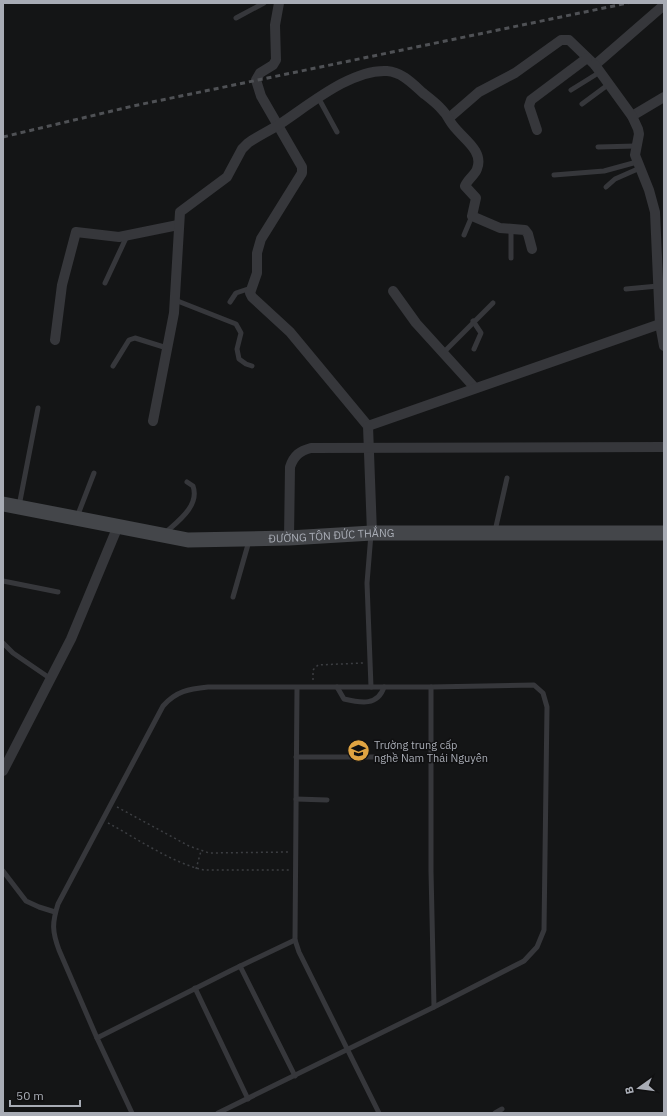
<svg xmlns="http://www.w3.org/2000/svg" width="667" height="1116" font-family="'IBM Plex Sans',sans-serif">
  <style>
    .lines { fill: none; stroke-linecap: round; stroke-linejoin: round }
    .path { stroke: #3c3e42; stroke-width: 1.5; stroke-dasharray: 2 3; stroke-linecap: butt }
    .lane { stroke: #36373b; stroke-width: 5 }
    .street { stroke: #36373b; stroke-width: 10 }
    .secondary { stroke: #44464a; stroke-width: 15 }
    .rail { stroke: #4f5155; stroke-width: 3; stroke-dasharray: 5 4; stroke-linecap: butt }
    .labels { text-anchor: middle; stroke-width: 3; stroke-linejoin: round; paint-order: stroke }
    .street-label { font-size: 11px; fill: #a8acb5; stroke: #101011 }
    .poi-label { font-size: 11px; fill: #a8acb5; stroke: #101011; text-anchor: start }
  </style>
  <rect width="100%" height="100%" fill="#141516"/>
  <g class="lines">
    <g class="path">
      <path d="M313,680V670L318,665L363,663"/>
      <path d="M117,807L189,846L209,853L288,852"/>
      <path d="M108,823C138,839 172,863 204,870H289"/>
      <path d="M196,869L201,851"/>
    </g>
    <g class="lane">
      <path d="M236,18L264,3"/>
      <path d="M571,90L600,72"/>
      <path d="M319,99L337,132"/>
      <path d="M582,104L609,84"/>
      <path d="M598,147L636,146"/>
      <path d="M554,175L604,171L637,162"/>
      <path d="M606,187L615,179L640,168"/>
      <path d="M464,235L472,216"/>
      <path d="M511,258V229"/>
      <path d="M105,283L127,236"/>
      <path d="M626,289L658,286"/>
      <path d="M175,300L236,324L241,333L237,349L239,359L246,364L252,366"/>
      <path d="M230,302L236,293L251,288"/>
      <path d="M473,321L481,333L474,349"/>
      <path d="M443,353L493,303"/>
      <path d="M113,366L129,340L135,338L167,348"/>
      <path d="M19,506L38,408"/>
      <path d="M77,517L94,473"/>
      <path d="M495,531L507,478"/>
      <path d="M165,533C177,522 200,506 193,486L187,482"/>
      <path d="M3,581L58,592"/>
      <path d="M233,597L249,541"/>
      <path d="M3,643L13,653L51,679"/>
      <path d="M337,687L344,699C361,703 378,706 384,687"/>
      <path d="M371,687L367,583L371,534"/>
      <path d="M431,687L534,685L543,693L547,707L544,930L537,947L524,961L434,1007"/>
      <path d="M297,688L295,940L299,952L379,1113"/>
      <path d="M296,757H374"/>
      <path d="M296,799L327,800"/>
      <path d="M3,871L26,901L39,907L55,912"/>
      <path d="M240,966L295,1076"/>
      <path d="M195,988L248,1099"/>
      <path d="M97,1038L132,1113"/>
      <path d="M218,1113L434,1007L431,871V687H208C189,689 176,691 163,706L58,904C52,923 52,931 59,950L97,1038L230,971L295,940"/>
      <path d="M495,1113L502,1109"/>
    </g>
    <g class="street">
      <path d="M279,3L275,25L276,60L273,65L260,73L256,80L261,96L302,167V173L261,239L257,253V273L250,293L252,297L290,332L368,426L372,533"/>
      <path d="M595,65L664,5"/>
      <path d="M632,116L664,97"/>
      <path d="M449,118L479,92L515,73L561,40H569L595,65L632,116L638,129L639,134L635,155L649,190L655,212L660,324L664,346"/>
      <path d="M537,130L529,106L531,100L587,58"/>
      <path d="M393,291L416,323L475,388"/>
      <path d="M55,340L62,285L76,232L119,237L178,225"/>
      <path d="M153,421L174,313L180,212L227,177L242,149L248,143C258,136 269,131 280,124C309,105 351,69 387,71C402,72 413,84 423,93C433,101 444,109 450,121C458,136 485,149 477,169C475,175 468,179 465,186L476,198L472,216L500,228L525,230L528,234L532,249"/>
      <path d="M368,426L660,324"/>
      <path d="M289,538L290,467C294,455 300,451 311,448L664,447"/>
      <path d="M3,771L71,639L118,526"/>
    </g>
    <path class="secondary" id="s1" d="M3,504L188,540L289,538L372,533H664"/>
    <path class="rail" d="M3,137L133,106L628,3"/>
  </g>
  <defs>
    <symbol id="university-disc" viewBox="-11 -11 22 22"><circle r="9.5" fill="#e0a442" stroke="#101011"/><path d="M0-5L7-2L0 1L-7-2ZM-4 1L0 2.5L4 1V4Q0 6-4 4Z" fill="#111"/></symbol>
  </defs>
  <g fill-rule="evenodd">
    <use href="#university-disc" x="346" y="738" width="25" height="25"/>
  </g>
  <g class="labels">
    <g class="street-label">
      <text dy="4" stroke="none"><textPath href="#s1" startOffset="332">ĐƯỜNG TÔN ĐỨC THẮNG</textPath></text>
    </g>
    <g class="poi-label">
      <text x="374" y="749">Trường trung cấp<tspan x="374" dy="13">nghề Nam Thái Nguyên</tspan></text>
    </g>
  </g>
  <rect width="667" height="1116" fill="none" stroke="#a8acb5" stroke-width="8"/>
  <g transform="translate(639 1088) rotate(256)" stroke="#101011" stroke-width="3" paint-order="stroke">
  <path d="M0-3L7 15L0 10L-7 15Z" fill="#a8acb5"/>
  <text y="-6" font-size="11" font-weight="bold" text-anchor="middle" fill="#a8acb5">B</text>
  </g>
  <path d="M10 1100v6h70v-6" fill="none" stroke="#a8acb5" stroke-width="2"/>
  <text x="16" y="1100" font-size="12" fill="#a8acb5" stroke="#101011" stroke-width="3" paint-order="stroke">50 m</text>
</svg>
